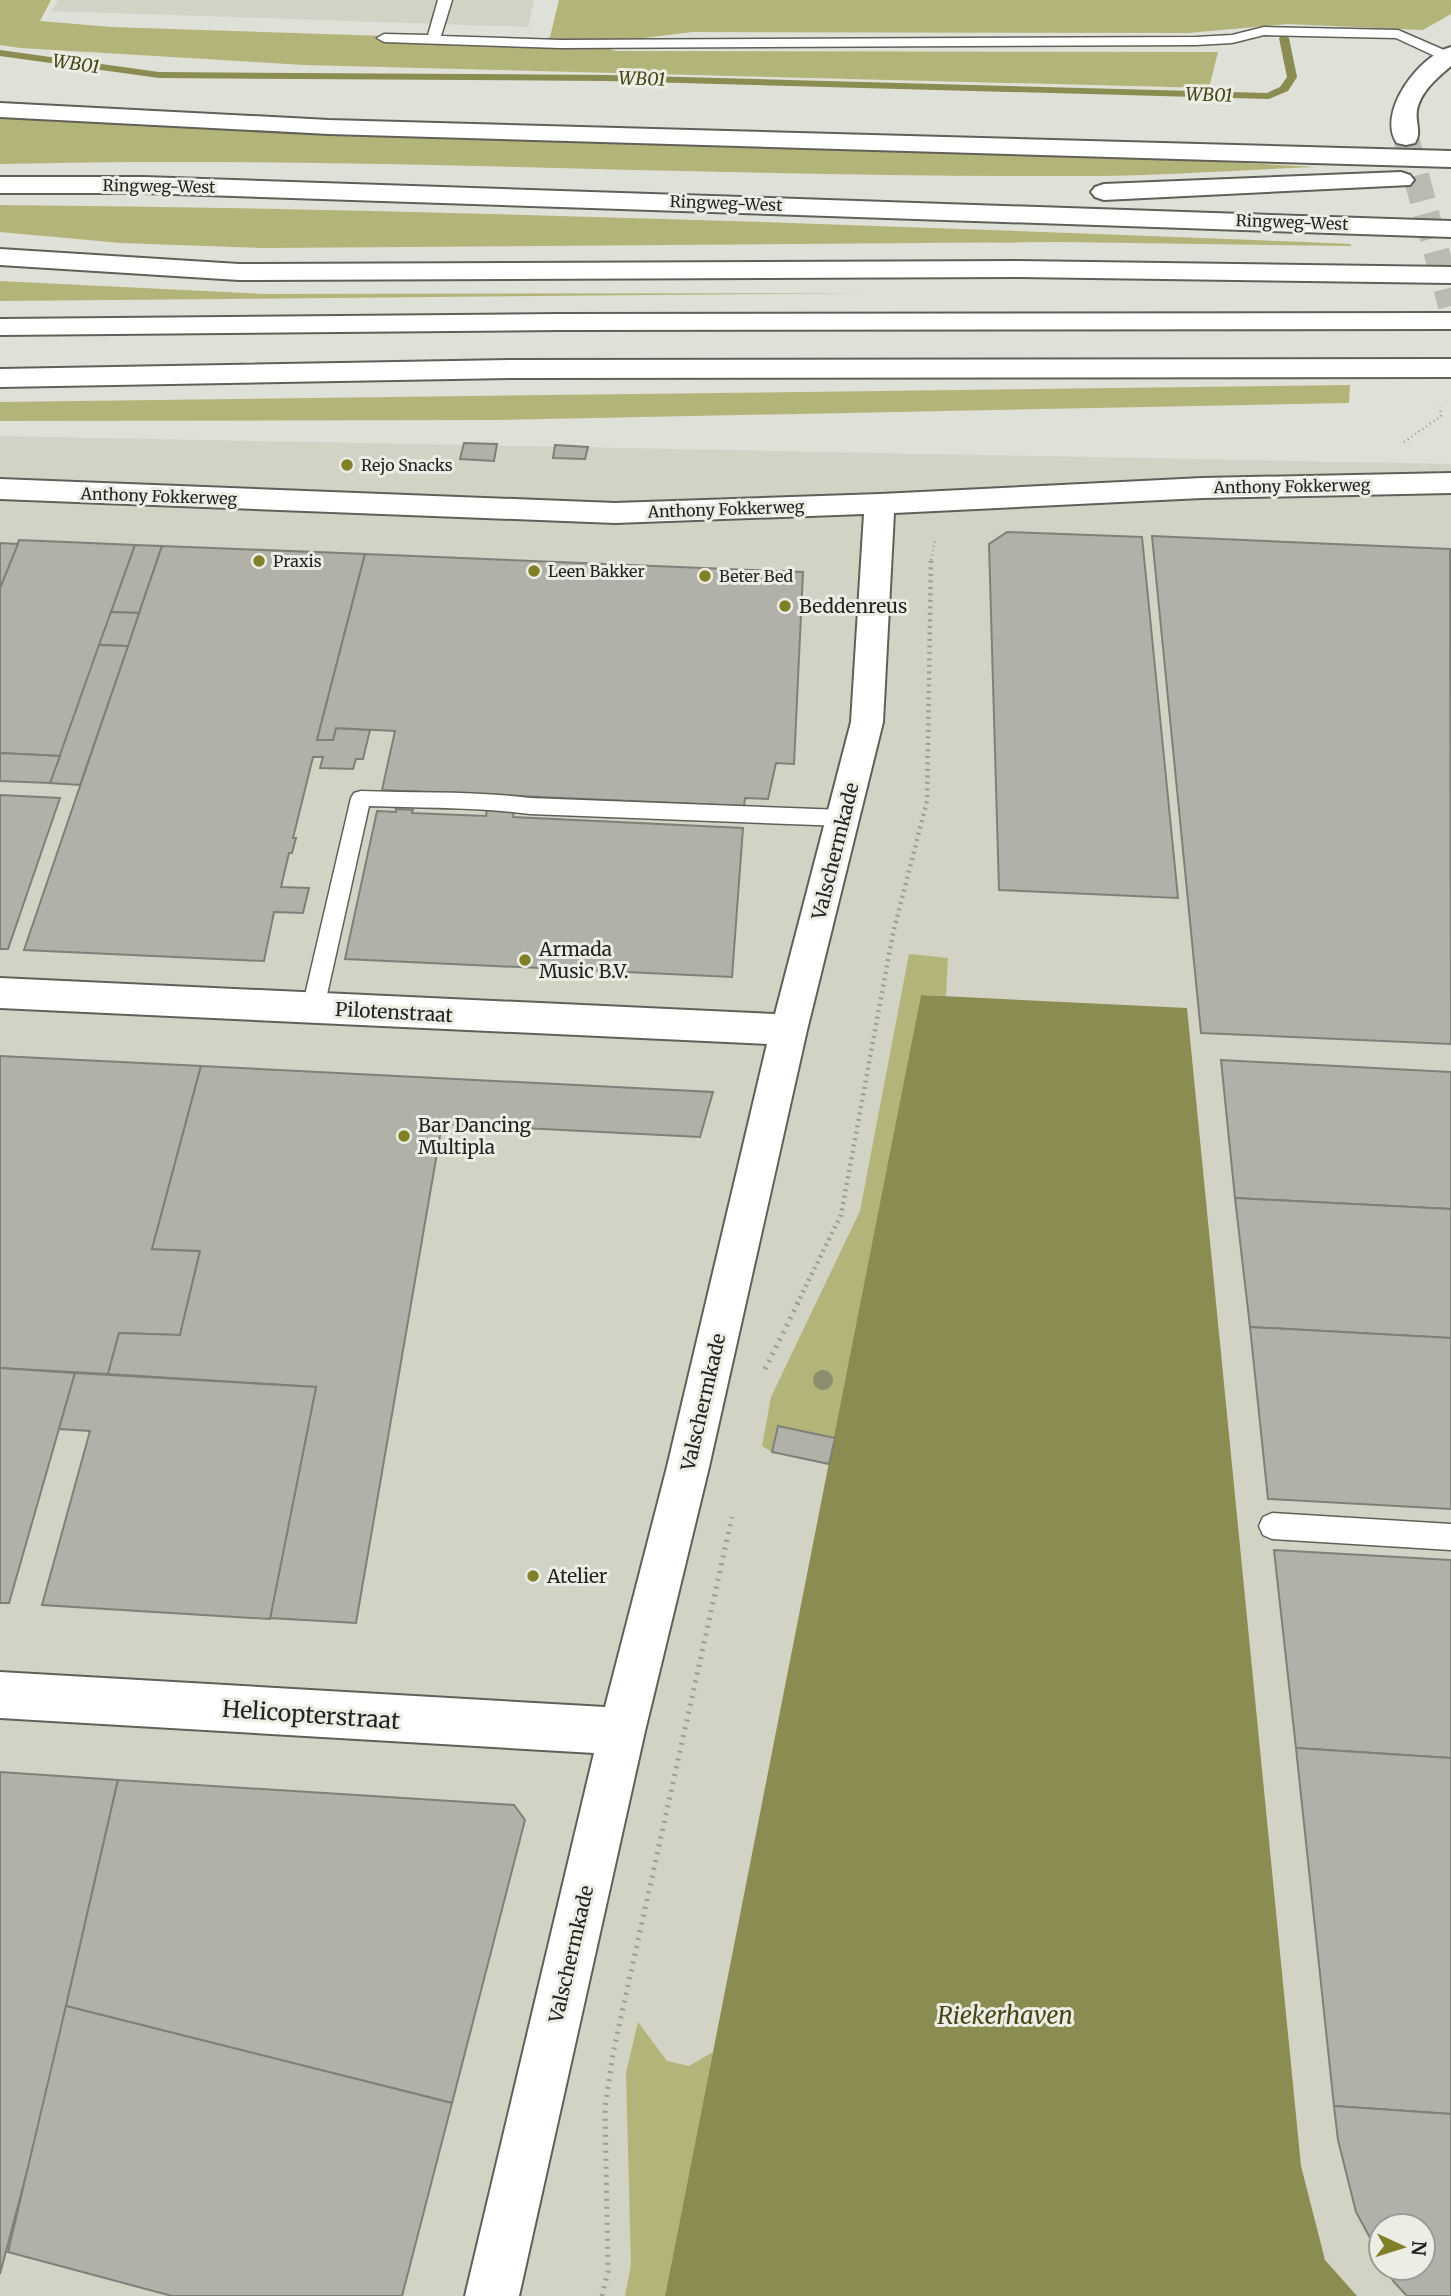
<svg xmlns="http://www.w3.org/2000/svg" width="1451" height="2296" font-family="Merriweather,serif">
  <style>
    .built { fill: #d2d3c4; fill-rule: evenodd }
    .green { fill: #b3b479 }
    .water { fill: #8b8c51 }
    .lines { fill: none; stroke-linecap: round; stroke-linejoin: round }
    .stream { fill: #8b8c51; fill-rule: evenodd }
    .building { fill: #b1b1a9; stroke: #7f8078; stroke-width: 2 }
    .tertiary-tunnel { stroke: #b9bab2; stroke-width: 26; stroke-dasharray: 26 13; stroke-linecap: butt }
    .service-casing { stroke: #606059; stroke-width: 3 }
    .minor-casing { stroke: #606059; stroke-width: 4 }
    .tertiary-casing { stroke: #606059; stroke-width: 4 }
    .motorway-casing { stroke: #606059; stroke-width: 4 }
    .path-far2 { stroke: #9c9d96; stroke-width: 2.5; stroke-dasharray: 1 3.5; stroke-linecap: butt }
    .path-far1 { stroke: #9c9d96; stroke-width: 4.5; stroke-dasharray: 2 4.5; stroke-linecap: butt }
    .path { stroke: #9c9d96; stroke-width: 5; stroke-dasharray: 2 6; stroke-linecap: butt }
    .service { fill: #fff; fill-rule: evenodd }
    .minor { fill: #fff; fill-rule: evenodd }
    .tertiary { fill: #fff; fill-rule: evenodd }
    .motorway { fill: #fff; fill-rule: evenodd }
    .tree { fill: #8c8c6e }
    .poi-dot { fill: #808028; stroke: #ecede4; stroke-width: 2.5 }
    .labels { text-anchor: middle; stroke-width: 6; stroke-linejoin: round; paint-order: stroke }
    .far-street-label { font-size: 16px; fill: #232320; stroke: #ecede4 }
    .far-poi-label { font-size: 16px; fill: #232320; stroke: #ecede4; text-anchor: start }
    .far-water-label { font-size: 18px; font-style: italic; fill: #454516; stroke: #ecede4 }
    .poi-label { font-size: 19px; fill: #232320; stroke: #ecede4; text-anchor: start }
    .street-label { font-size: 19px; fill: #232320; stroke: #ecede4 }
    .near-street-label { font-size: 23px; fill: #232320; stroke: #ecede4 }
    .near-water-label { font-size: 24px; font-style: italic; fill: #454516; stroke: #ecede4 }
  </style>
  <rect width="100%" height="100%" fill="#dfe0d7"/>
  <g class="built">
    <path d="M58,0H534L528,27L52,11Z"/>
    <path d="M0,436L1451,464V2296H0ZM1381,2226H1423V2268H1381Z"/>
  </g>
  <g class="green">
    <path d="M0,0H51L40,21L111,27L539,41L550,37L559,0H1451V14L1423,30L1288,24L1188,33L692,32L595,44L616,51L1218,52L1209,88L304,65L21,48L0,45Z"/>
    <path d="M0,118C438,143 877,142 1316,167C1236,170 1157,176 1078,176C718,178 359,155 0,164Z"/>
    <path d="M0,205C450,209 901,226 1351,244V246L1061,242L264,248L121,243L0,232Z"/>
    <path d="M0,281L264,294L866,293L0,301Z"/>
    <path d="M1350,385L1349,403L492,420L0,421V402Z"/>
    <path d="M909,954L948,958L946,996L921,995L835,1438L778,1426L772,1452L762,1446L771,1397L860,1211Z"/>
    <path d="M638,2022L667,2061L689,2066L713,2052L665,2296H625L631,2265L626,2073Z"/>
  </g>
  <path class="water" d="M921,995L1187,1008L1301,2166L1325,2260L1357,2296H665Z"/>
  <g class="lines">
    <path class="stream" d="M1284,35L1289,38L1297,77L1288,91L1269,99L607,81L159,78L0,56V50L159,72L607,75L1267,93L1280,87L1287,77L1279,38Z"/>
  </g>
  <g class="building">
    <path d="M464,443L497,444L494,461L460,459Z"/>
    <path d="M555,445L588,447L585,459L553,458Z"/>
    <path d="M1007,532L1142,537L1178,898L999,890L989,544Z"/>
    <path d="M1152,536L1450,549L1451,1044L1201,1033Z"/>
    <path d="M19,540L135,545L60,756L0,753V588Z"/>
    <path d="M0,543L18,544L0,588Z"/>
    <path d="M135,545L162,546L139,613L111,612Z"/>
    <path d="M162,546L365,554L317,740H333L336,728L370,730L363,759H356L353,769L320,768L323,757H313L293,838H296L292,853H289L281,887L309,888L303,913L274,912L264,961L24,950Z"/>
    <path d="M365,554L803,572L794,764L776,763L768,799L745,798L744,806L382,790L395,731L336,728L333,740H317Z"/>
    <path d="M111,612L139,613L128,646L99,645Z"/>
    <path d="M99,645L128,646L80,785L50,783Z"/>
    <path d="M0,753L60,756L50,783L0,781Z"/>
    <path d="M0,795L60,798L8,949H0Z"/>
    <path d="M488,803L515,805L513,817L743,828L732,977L345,959L377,811L396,812V809L413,810L412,813L486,816Z"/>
    <path d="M0,1056L201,1066L152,1249L200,1251L180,1335L119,1333L108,1374L0,1368Z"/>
    <path d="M1221,1060L1451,1072V1209L1235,1198Z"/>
    <path d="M201,1066L713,1092L700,1137L442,1124L356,1623L270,1618L316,1387L108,1374L119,1333L180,1335L200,1251L152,1249Z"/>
    <path d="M1235,1198L1451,1209V1338L1250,1327Z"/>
    <path d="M1250,1327L1451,1338V1509L1268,1499Z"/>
    <path d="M0,1368L75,1373L9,1603H0Z"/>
    <path d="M75,1373L316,1387L270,1619L42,1605L90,1431L59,1429Z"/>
    <path d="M778,1426L835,1438L829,1464L772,1452Z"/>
    <path d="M1274,1550L1451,1560V1758L1296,1748Z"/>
    <path d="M1296,1748L1451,1758V2114L1334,2106Z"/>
    <path d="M0,1772L118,1780L34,2145L0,2274Z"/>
    <path d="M118,1780L514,1805L525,1820L452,2103L66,2006Z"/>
    <path d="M66,2006L452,2103L402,2296H172L8,2252Z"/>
    <path d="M1334,2106L1451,2114V2296H1407L1393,2281L1386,2268H1423V2226H1381V2258L1356,2212L1338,2140Z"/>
  </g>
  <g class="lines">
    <path class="tertiary-tunnel" d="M1406,138L1451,306"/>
    <defs>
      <g id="service">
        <path d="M438,0H452L441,36L560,40L1196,37L1232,35L1264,27L1398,30L1451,53V59H1441L1396,38L1264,35L1232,43L1196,45L560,48L384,42L377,38L384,34L428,35Z"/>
        <path d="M361,791C417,793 474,791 530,798L843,810L850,813L853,818L850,823L843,826L530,814C477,807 423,808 369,806L324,1008L321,1014L313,1017L305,1014L302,1008L351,798L354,793Z"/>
        <path d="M1272,1513L1451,1524V1550L1272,1539L1263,1535L1259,1526L1263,1517Z"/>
      </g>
      <path id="minor" d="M1451,473V493L1202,498L894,513L883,722L807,1030L709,1467L645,1731L519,2296H465L594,1753L0,1718V1672L605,1707L667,1467L767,1044L0,1008V978L775,1014L851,722L864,514L615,523L0,499V479L615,503L880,494L1202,478Z"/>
      <path id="tertiary" d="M1451,47V66C1437,78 1421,91 1417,110C1415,122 1422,133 1415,143L1406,145L1397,143C1376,112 1420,55 1451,47Z"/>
      <g id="motorway">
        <path d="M0,103L329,120L1451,151V167L329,134L0,117Z"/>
        <path d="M1401,172L1410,175L1414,180L1410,185L1104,200L1095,197L1091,192L1095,187L1104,184Z"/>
        <path d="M0,177H144L1451,221V237L144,193H0Z"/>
        <path d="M0,249L239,264L1018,261L1451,267V283L1018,277L239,280L0,265Z"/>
        <path d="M1451,313V329L559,330L0,335V319L559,314Z"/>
        <path d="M1451,359V377L510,378L0,387V369L510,360Z"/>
      </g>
    </defs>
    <use href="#service" class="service-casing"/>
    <use href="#minor" class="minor-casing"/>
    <use href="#tertiary" class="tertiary-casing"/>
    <use href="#motorway" class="motorway-casing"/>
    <g class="path-far2">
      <path d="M1404,442L1441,416L1440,407"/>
      <path d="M931,560L935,541"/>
    </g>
    <path class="path-far1" d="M797,1304L841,1215L893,933L927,801L931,558"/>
    <g class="path">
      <path d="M765,1369L798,1303"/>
      <path d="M602,2296L608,2271L605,2108L613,2053L732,1517"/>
    </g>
    <use href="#service" class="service"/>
    <use href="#minor" class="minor"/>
    <use href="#tertiary" class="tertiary"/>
    <use href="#motorway" class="motorway"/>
  </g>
  <circle class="tree" cx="823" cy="1380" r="10"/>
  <g class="poi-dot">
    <circle cx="347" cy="465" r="7"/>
    <circle cx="259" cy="561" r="7"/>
    <circle cx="534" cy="571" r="7"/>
    <circle cx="705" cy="576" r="7"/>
    <circle cx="785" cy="606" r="7"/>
    <circle cx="525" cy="960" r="7"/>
    <circle cx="404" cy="1136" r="7"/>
    <circle cx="533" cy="1576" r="7"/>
  </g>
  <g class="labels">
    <g class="far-street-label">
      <text transform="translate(159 186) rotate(1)" y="6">Ringweg-West</text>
      <text transform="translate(726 203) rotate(2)" y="6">Ringweg-West</text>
      <text transform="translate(1292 222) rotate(2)" y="6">Ringweg-West</text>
      <text transform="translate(1292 486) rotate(-1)" y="6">Anthony Fokkerweg</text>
      <text transform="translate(159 496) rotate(2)" y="6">Anthony Fokkerweg</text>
      <text transform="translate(726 509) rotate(-2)" y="6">Anthony Fokkerweg</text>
    </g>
    <g class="far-poi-label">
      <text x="361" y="471">Rejo Snacks</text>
      <text x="273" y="567">Praxis</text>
      <text x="548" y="577">Leen Bakker</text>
      <text x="719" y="582">Beter Bed</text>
    </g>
    <g class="far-water-label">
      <text transform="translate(76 64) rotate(8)" y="6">WB01</text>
      <text transform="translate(642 79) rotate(2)" y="6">WB01</text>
      <text transform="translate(1209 95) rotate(2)" y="6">WB01</text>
    </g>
    <g class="poi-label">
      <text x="799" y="613">Beddenreus</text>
      <text x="539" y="956">Armada<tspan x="539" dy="22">Music B.V.</tspan></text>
      <text x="418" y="1132">Bar Dancing<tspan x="418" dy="22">Multipla</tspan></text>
      <text x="547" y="1583">Atelier</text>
    </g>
    <g class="street-label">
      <text transform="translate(835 851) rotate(-76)" y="7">Valschermkade</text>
      <text transform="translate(394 1012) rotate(3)" y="7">Pilotenstraat</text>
      <text transform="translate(703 1402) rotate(-77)" y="7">Valschermkade</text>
      <text transform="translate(571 1954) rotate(-77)" y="7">Valschermkade</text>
    </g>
    <g class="near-street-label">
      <text transform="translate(311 1715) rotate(4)" y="8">Helicopterstraat</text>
    </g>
    <g class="near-water-label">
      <text x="1005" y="2024">Riekerhaven</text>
    </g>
  </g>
  <g transform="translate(1402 2247) rotate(94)"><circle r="33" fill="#ecede4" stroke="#9c9c96" stroke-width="2"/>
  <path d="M0-5L12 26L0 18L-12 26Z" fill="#808028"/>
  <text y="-10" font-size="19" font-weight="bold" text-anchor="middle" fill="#232320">N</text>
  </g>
</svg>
